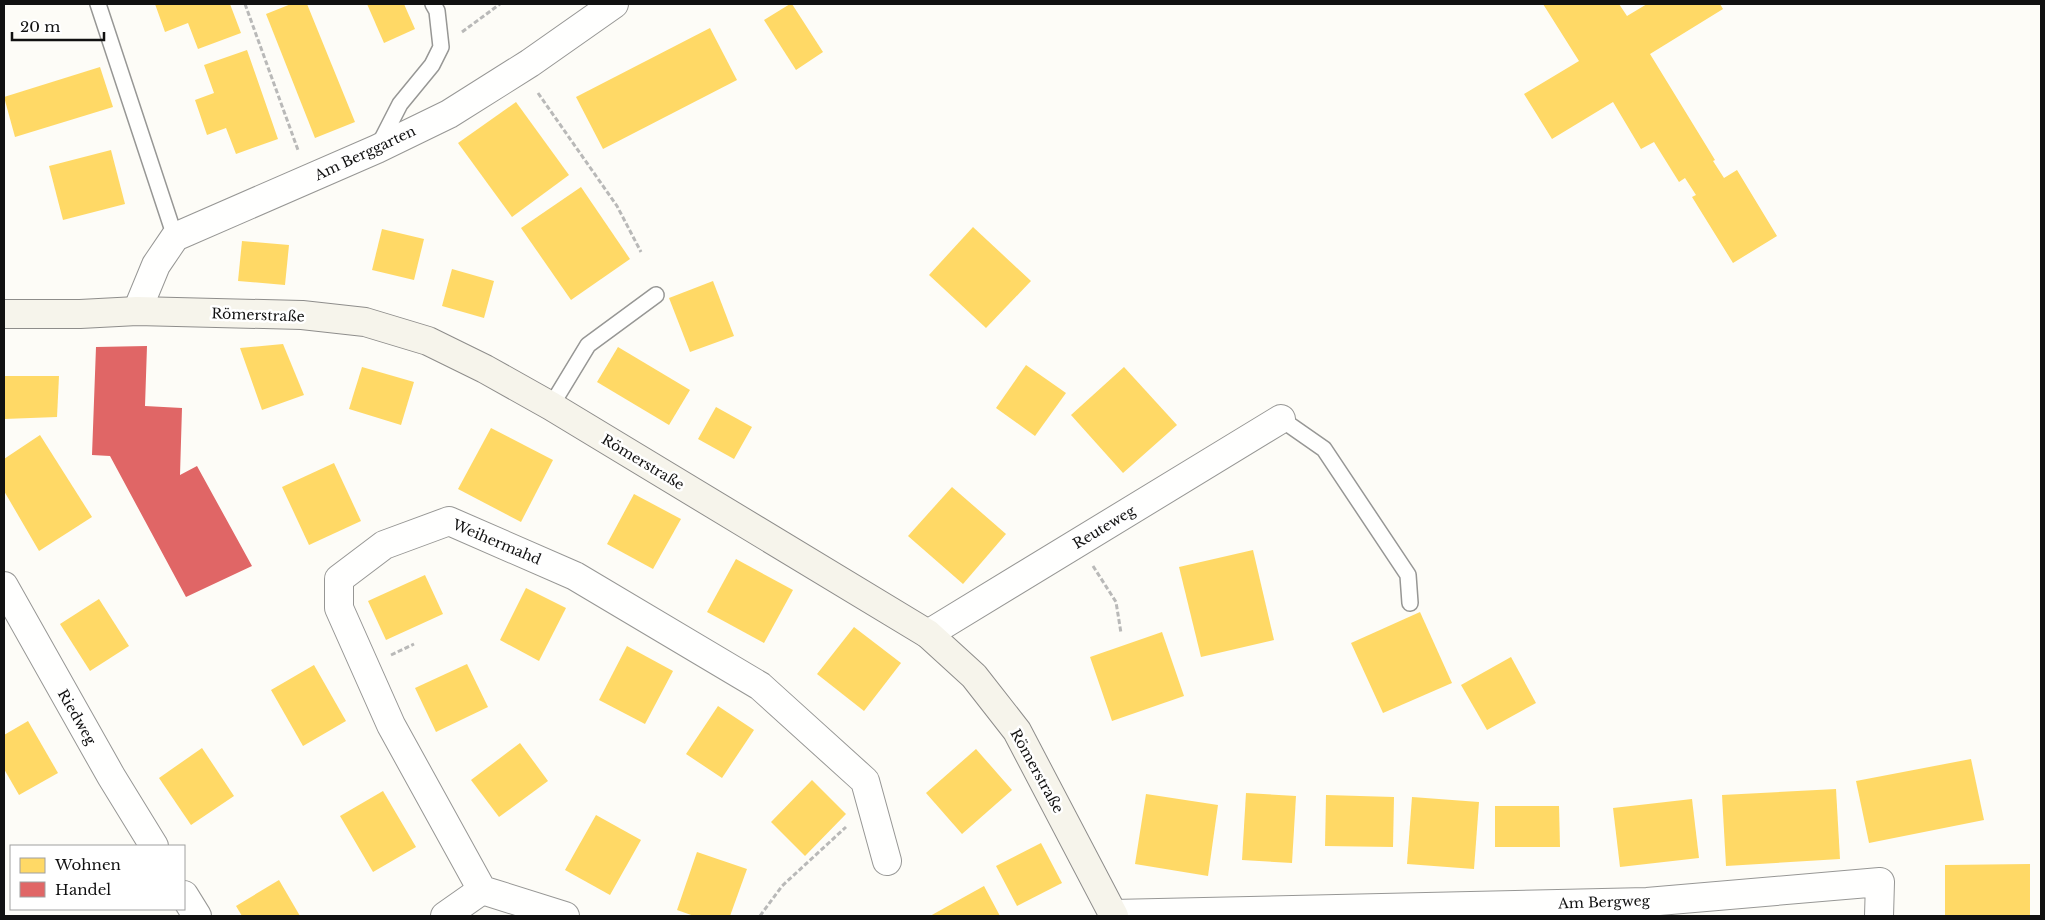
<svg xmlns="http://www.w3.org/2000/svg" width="2045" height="920" font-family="'Libre Baskerville',serif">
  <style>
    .homes { fill: #ffd966 }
    .shops { fill: #e06666 }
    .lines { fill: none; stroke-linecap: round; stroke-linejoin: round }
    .lane-casing { stroke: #979795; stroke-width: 18 }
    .street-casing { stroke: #979795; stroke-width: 30 }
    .secondary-casing { stroke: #8e8d8b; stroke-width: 30 }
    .path { stroke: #b9b9b8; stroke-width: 3; stroke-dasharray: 5 2.5; stroke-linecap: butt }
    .lane { stroke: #fffffe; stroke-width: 15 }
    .street { stroke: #fffffe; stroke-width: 28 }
    .secondary { stroke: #f6f4eb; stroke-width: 28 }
    .labels { text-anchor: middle; stroke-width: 5; stroke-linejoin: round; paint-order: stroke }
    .street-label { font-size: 14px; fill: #111; stroke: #fff }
  </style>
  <rect width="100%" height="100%" fill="#fdfcf7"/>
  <g class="homes">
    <path d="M155,4H230L241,33L198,49L188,23L165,32Z"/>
    <path d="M291,4H307L355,122L315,138L266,14Z"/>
    <path d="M367,4H404L415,29L384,43Z"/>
    <path d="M790,4H792L823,52L796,70L764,20Z"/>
    <path d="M1543,4H1619L1627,16L1647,4H1720L1723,9L1650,54L1715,160L1713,161L1724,178L1737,170L1777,236L1733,263L1692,197L1696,195L1685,178L1679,182L1654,142L1641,149L1613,102L1552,139L1524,94L1579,61Z"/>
    <path d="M710,28L737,80L603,149L576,97Z"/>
    <path d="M247,50L278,139L236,154L226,128L207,135L195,100L214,93L204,65Z"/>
    <path d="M100,67L113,107L15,137L4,97Z"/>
    <path d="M516,102L569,175L512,217L458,143Z"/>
    <path d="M111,150L125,204L63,220L49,166Z"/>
    <path d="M581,187L630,259L571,300L521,228Z"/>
    <path d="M973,227L1031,281L986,328L929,275Z"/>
    <path d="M382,229L424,239L414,280L372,270Z"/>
    <path d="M242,241L289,245L285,285L238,281Z"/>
    <path d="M452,269L494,281L484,318L442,306Z"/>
    <path d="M713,281L734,336L690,352L669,298Z"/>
    <path d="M283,344L304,395L262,410L240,348Z"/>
    <path d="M618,347L690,390L669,425L597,382Z"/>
    <path d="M1026,365L1066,393L1035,436L996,408Z"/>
    <path d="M362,367L414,382L401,425L349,409Z"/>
    <path d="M1124,367L1177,425L1123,473L1071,415Z"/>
    <path d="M4,376H59L57,417L4,419Z"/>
    <path d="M716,407L752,427L734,459L698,439Z"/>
    <path d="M491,428L553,460L521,522L458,489Z"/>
    <path d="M40,435L92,517L39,551L4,491V459Z"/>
    <path d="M334,463L361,521L309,545L282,487Z"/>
    <path d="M952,487L1006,534L963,584L908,536Z"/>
    <path d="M634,494L681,519L653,569L607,544Z"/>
    <path d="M1253,550L1274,640L1201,657L1179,567Z"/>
    <path d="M736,559L793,590L764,643L707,612Z"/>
    <path d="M425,575L443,614L386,640L368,601Z"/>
    <path d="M526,588L566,608L539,661L500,640Z"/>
    <path d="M99,599L129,646L90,671L60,624Z"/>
    <path d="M1420,612L1452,683L1383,713L1351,643Z"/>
    <path d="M854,627L901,663L864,711L817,674Z"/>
    <path d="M1162,632L1184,696L1112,721L1090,657Z"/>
    <path d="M627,646L673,671L645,724L599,700Z"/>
    <path d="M1511,657L1536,703L1487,730L1461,685Z"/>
    <path d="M467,664L488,707L436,732L415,688Z"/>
    <path d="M314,665L346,721L303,746L271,690Z"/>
    <path d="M718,706L754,730L722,778L686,754Z"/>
    <path d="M28,721L58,773L19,795L4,769V735Z"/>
    <path d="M520,743L548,781L499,817L471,780Z"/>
    <path d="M202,748L234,796L191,825L159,778Z"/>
    <path d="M976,749L1012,790L962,834L926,793Z"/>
    <path d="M1971,759L1984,820L1869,843L1856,781Z"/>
    <path d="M812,780L846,814L805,856L771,822Z"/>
    <path d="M1836,789L1840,859L1726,866L1722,795Z"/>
    <path d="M383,791L416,847L373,872L340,816Z"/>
    <path d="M1246,793L1296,796L1292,863L1242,860Z"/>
    <path d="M1146,794L1218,805L1208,876L1135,864Z"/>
    <path d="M1326,795L1394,797L1393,847L1325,846Z"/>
    <path d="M1412,797L1479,802L1474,869L1407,864Z"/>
    <path d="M1692,799L1699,858L1620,867L1613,808Z"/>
    <path d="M1495,806H1559L1560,847H1495Z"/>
    <path d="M596,815L641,840L610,895L565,870Z"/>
    <path d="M1041,843L1062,883L1017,906L996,866Z"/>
    <path d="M697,852L747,869L730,916H694L677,910Z"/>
    <path d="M2030,864V916H1945V865Z"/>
    <path d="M279,880L300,916H242L236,906Z"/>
    <path d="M984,886L1000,916H930Z"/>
  </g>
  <path class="shops" d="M147,346L145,406L182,408L180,475L197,466L252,566L186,597L110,456L92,455L96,347Z"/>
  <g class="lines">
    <defs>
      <g id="lane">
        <path d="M98,4L175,237"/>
        <path d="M379,145L400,104L432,65L441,47L437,11L433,4"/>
        <path d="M551,406L588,345L656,295"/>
        <path d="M1281,419L1324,449L1408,575L1410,603"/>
      </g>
      <g id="street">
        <path d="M137,311L156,265L175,237L377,149L449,114L530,63L614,4"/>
        <path d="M4,586L111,776L154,846"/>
        <path d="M928,634L1281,419"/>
        <path d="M184,895L197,916"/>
        <path d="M1113,914L1647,902L1880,882L1879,916"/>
        <path d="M445,916L482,890"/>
        <path d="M565,916L482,890L391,725L339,608V579L384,545L449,521L575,576L760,686L865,781L887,861"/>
      </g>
      <path id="secondary" d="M4,314H80L137,311L302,315L365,322L428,341L485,369L551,406L928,634L974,676L1017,731L1114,916"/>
    </defs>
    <use href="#lane" class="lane-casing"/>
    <use href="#street" class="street-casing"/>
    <use href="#secondary" class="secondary-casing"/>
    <g class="path">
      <path d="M245,4L298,150"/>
      <path d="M462,32L500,4"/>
      <path d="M538,93L617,206L641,252"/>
      <path d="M1093,566L1116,602L1121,633"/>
      <path d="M391,655L414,644"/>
      <path d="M760,916L782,886L846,827"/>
    </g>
    <use href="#lane" class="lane"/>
    <use href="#street" class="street"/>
    <use href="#secondary" class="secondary"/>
  </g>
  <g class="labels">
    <g class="street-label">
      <text transform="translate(365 153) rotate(-25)" y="5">Am Berggarten</text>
      <text transform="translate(258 315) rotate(2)" y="5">Römerstraße</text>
      <text transform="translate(643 462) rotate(31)" y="5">Römerstraße</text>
      <text transform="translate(1104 527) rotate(-31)" y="5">Reuteweg</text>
      <text transform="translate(497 542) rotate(23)" y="5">Weihermahd</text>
      <text transform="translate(77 717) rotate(60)" y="5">Riedweg</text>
      <text transform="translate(1037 771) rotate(61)" y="5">Römerstraße</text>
      <text transform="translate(1604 902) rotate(-2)" y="5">Am Bergweg</text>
    </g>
  </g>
  <rect width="2045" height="920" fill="none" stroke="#111111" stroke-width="10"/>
  <rect x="10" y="845" width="175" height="65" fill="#ffffff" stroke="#a0a0a0"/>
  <rect x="20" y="858" width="25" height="15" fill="#ffd966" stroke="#a0a0a0"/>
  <text x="55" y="870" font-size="15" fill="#111111">Wohnen</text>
  <rect x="20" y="882" width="25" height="15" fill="#e06666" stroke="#a0a0a0"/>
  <text x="55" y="895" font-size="15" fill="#111111">Handel</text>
  <path d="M12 32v8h92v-8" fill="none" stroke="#111111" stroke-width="2.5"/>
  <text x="20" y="32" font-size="15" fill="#111111" stroke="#ffffff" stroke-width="4" paint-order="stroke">20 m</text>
</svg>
